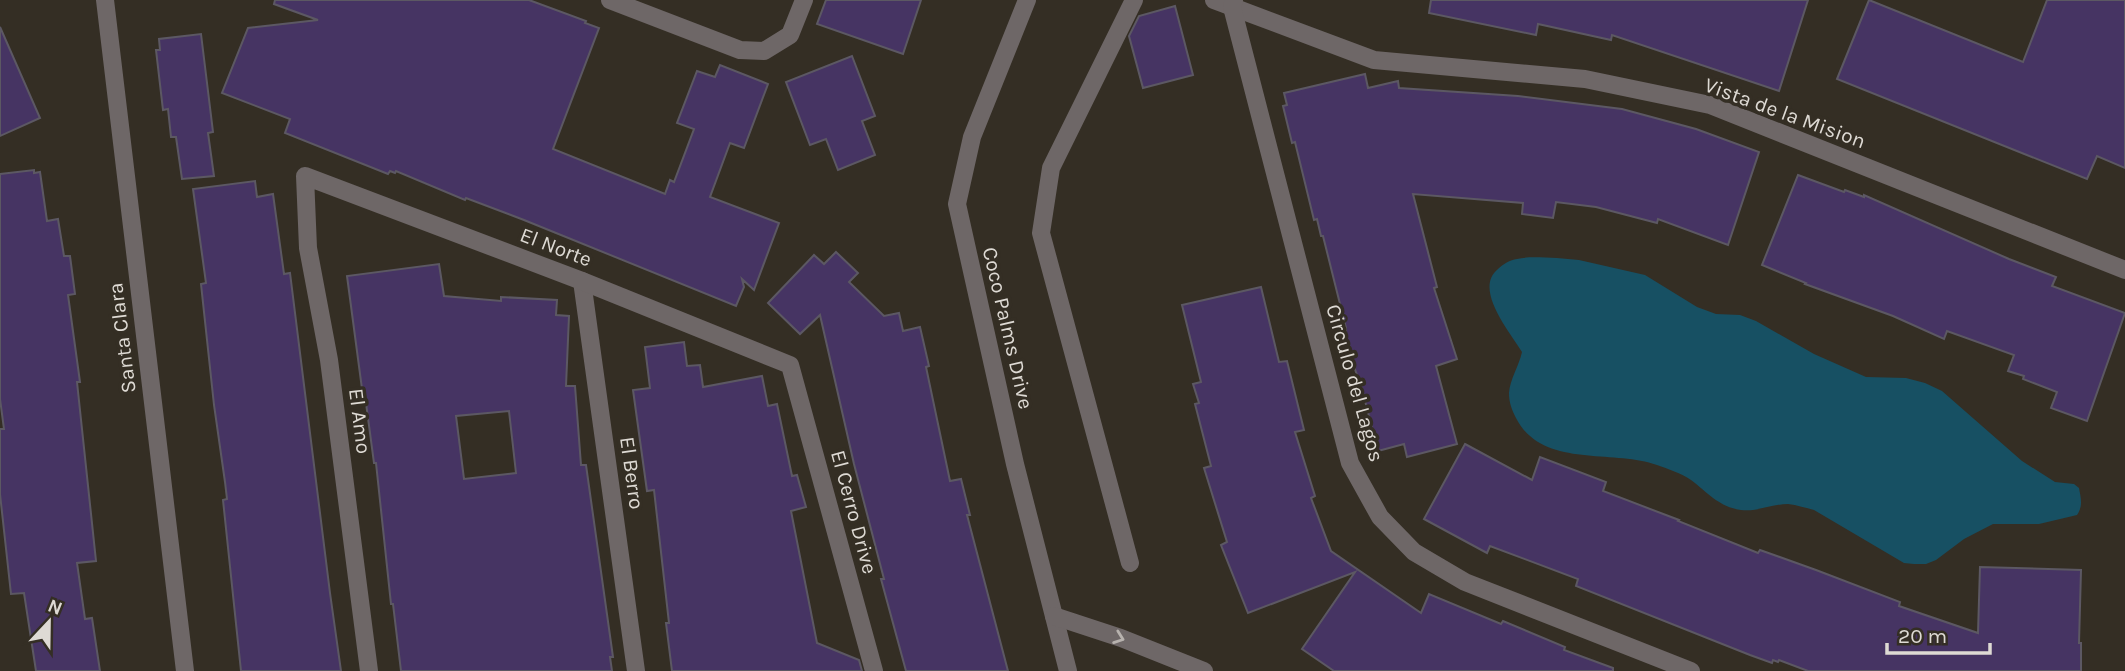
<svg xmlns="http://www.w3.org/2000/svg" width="2125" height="671" font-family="Karla,sans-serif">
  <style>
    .water { fill: #175063 }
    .building { fill: #463463; stroke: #5c5863; stroke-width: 2; fill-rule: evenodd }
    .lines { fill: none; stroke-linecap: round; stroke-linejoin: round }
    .minor { stroke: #6e6767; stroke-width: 18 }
    .oneway { stroke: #b7b2ae }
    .labels { text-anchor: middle; stroke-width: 7; stroke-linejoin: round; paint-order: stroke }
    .street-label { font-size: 21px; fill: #dedad4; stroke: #342e24 }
  </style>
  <rect width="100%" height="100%" fill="#342e24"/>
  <path class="water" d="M1557,258L1579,260L1645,275L1697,307L1716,314L1740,315L1756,321L1814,354L1866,377L1906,378L1925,383L1942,391L2022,461L2055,482L2074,484L2079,488C2081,499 2083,506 2077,515L2039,524H1993L1964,539L1936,560L1926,564H1914L1904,563L1814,510C1806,508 1797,505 1788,504C1772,504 1757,512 1741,510C1719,507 1707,492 1691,480C1681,473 1668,469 1657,465C1612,449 1542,469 1516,418C1512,410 1509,403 1509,393C1510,379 1519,366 1522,352C1510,332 1473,289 1498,269C1503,264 1510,260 1517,259C1530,256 1544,258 1557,258Z"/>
  <g class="building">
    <path d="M275,0H529L586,21L585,23L599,28L553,149L665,194L670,180L674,182L694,129L677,123L697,71L715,77L720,65L768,84L744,148L730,143L710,197L779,223L754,290L742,279L744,287L736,306L524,220L466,198L465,200L396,171L395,173L390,171L388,174L285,133L290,119L222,93L248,28L318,20L274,4Z"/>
    <path d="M826,0H921L903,54L817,24Z"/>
    <path d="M1431,0H1808L1779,91L1612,35L1611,40L1538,24L1536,35L1429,13Z"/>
    <path d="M1869,0L2023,62L2047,0H2125V168L2097,156L2087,179L1837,79Z"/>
    <path d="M1175,6L1193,75L1143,88L1129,36L1139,16Z"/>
    <path d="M0,27L40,118L0,136Z"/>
    <path d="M201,34L213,132L208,133L214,176L182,179L176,137H171L168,109L163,110L156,50H160L159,39Z"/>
    <path d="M852,56L875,116L862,121L875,155L838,170L826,139L810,145L786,82Z"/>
    <path d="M1365,74L1368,88L1398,81L1399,88L1518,96L1622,109L1696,129L1759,152L1728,245L1658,219L1657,223L1596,207L1556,202L1553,218L1522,214L1523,203L1413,194L1437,287L1434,288L1457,359L1436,366L1457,444L1407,457L1404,444L1378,451L1362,389L1345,341L1346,328L1323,236H1321L1317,219L1314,220L1295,142L1292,143L1283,106L1287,105L1284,93Z"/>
    <path d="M34,170V173L40,172L47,221L58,219L64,256H70L75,294L68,295L80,382H77L96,561L77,563L85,619L92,618L100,671H36L24,593L11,594L0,494V429H4L0,399V174Z"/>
    <path d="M1798,175L1844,192L1845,190L1864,197V195L2009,259L2056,277L2052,286L2125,313L2087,421L2051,408L2057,392L2023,379L2024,376L2008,371L2014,355L1947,331L1944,339L1893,316L1805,284L1806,283L1762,265Z"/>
    <path d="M255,181L257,197L273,194L284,274L290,273L330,593L341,671H241L223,500L227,499L225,482L214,405L201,284L206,283L193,189Z"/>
    <path d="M836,252L858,273L849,282L884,316L899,313L903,331L920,327L929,366L926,367L950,481L961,479L970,515H967L1008,671H906L881,579H884L854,464L820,315L800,334L768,303L814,255L824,264Z"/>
    <path d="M439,264L444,296L501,301V297L557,300L556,315L569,316L566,386H575L581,465H586L613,657H610L612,671H401L393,604H391L376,463H374L366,403L364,404L347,276ZM509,411L516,473L464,479L456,416Z"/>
    <path d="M1261,287L1279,362L1287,361L1304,430L1295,432L1315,496L1311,498L1331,551L1421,613L1429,594L1501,624L1503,621L1565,647L1564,650L1613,668V671H1334L1302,649L1355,572L1248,613L1221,545L1227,542L1204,468L1211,466L1195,404L1199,403L1193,384L1201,382L1182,305Z"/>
    <path d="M684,342L687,366L700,365L703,387L762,376L768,406L777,404L792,476L797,475L806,507L791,511L817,643L859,660L862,671H672L666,623H669L654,490L647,491L633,390L650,388L645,347Z"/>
    <path d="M1465,444L1532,480L1540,457L1606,482L1603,491L1679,520L1678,521L1758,553L1760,550L1816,570L1900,602L1899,606L1978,633L1980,567L2081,570L2079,643H2081V671H1808L1779,660L1778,662L1773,660L1772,663L1750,655L1576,586L1578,579L1490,546L1487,553L1424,519Z"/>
  </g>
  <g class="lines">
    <g class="minor">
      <path d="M105,0L185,671"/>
      <path d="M610,0L740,50L764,51L790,35L804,0"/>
      <path d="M1027,0L972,137L957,204L1015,464L1068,671"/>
      <path d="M1214,0L1374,60L1585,79L1710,105L2125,270"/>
      <path d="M1234,0L1232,7L1350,463L1380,517L1414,552L1465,582L1691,671"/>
      <path d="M582,281L636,671"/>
      <path d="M1130,563L1041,233L1051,168L1134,0"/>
      <path d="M1054,616L1121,638L1204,671"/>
      <path d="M369,671L329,360L308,248L305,176L582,281L790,365L874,671"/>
    </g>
  </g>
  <defs><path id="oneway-chevron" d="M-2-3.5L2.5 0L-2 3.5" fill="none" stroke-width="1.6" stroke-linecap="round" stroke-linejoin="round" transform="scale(1.75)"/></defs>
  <use class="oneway" href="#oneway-chevron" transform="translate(1119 638) rotate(20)"/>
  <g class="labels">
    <g class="street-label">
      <text transform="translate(1785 113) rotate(20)" y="7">Vista de la Mision</text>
      <text transform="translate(556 247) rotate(21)" y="7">El Norte</text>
      <text transform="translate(1008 328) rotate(77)" y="7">Coco Palms Drive</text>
      <text transform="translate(122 338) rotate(-97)" y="7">Santa Clara</text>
      <text transform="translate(1355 383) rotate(74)" y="7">Circulo del Lagos</text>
      <text transform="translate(360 421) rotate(83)" y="7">El Amo</text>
      <text transform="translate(632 473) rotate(82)" y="7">El Berro</text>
      <text transform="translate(854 512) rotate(75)" y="7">El Cerro Drive</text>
    </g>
  </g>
  <g transform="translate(49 622) rotate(22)" stroke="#342e24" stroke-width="5" paint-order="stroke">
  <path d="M0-5L12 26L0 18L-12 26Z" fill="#dedad4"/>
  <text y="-10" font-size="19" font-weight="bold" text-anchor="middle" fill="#dedad4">N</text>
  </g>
  <path d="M1887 643v10h103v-10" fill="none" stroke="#dedad4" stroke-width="3.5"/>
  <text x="1898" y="643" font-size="21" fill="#dedad4" stroke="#342e24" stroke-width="5" paint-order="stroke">20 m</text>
</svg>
